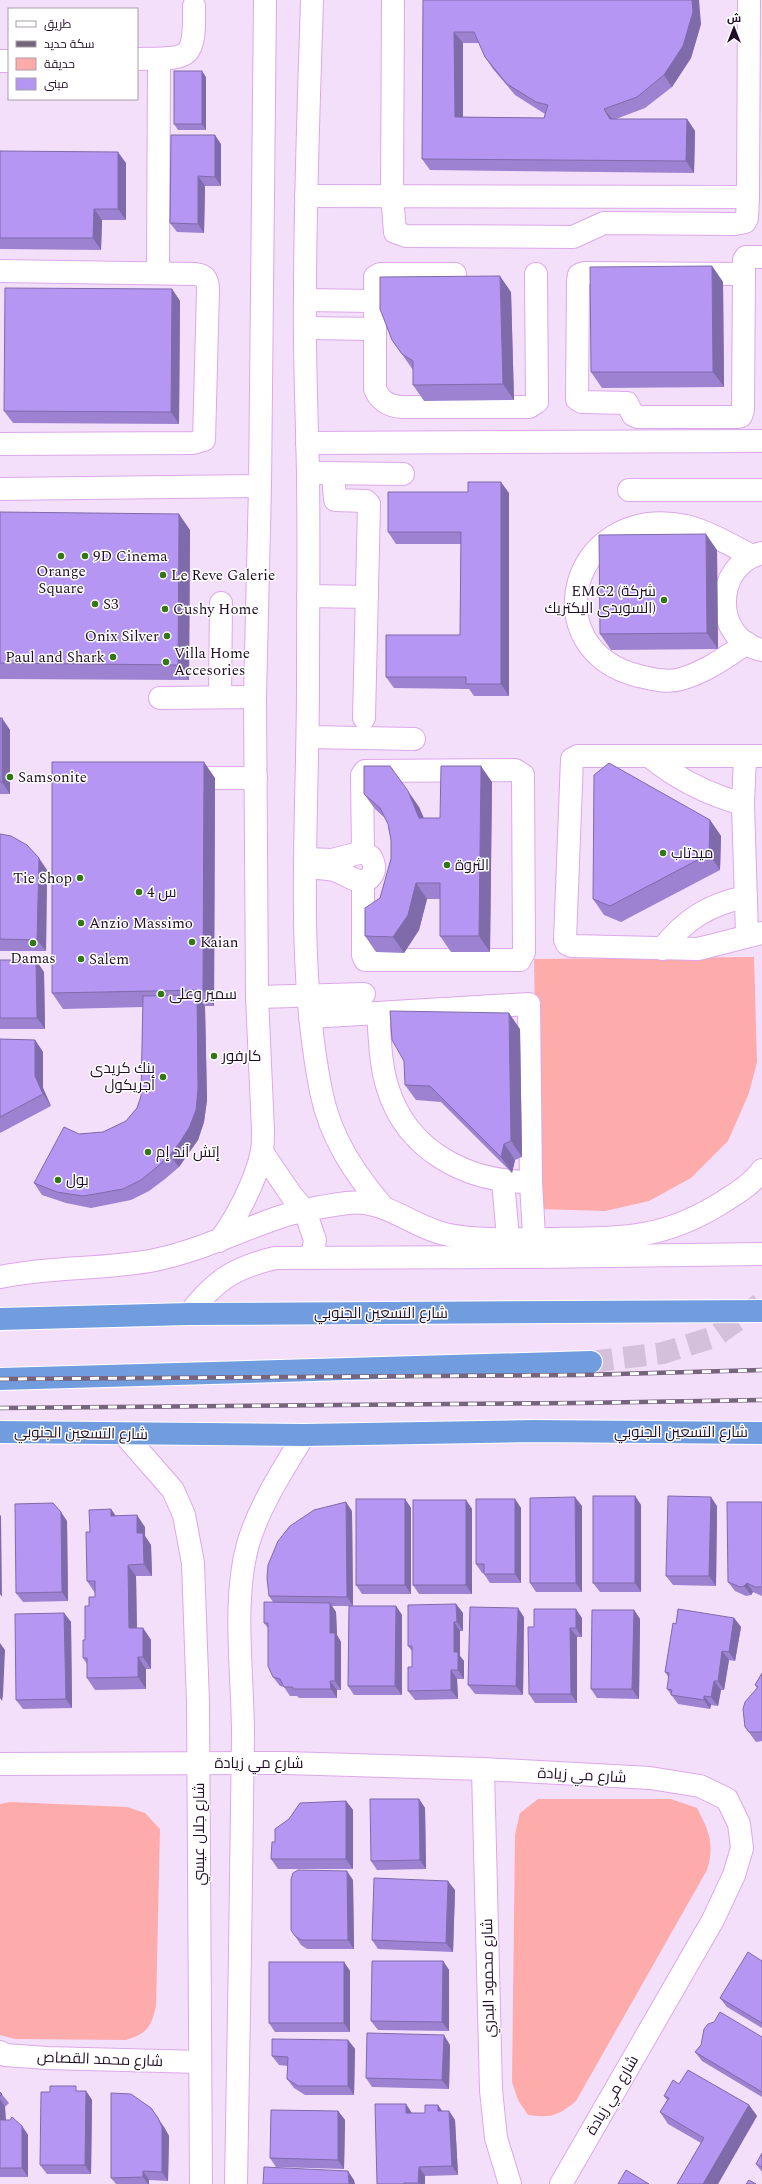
<svg xmlns="http://www.w3.org/2000/svg" width="762" height="2184" font-family="Spectral,Cairo,serif">
  <style>
    .green { fill: #feabac }
    .lines { fill: none; stroke-linecap: round; stroke-linejoin: round }
    .highway-tunnel { stroke: #d4c0da; stroke-width: 22; stroke-dasharray: 22 11; stroke-linecap: butt }
    .minor-casing { stroke: #dba8ea; stroke-width: 24 }
    .highway-casing { stroke: #fff; stroke-width: 24 }
    .minor { stroke: #fff; stroke-width: 22 }
    .highway { stroke: #719ddf; stroke-width: 22 }
    .rail-casing { stroke: #76637c; stroke-width: 4.5 }
    .rail { stroke: #fff; stroke-width: 3; stroke-dasharray: 9; stroke-linecap: butt }
    .wall { fill: #9c82d1; fill-rule: evenodd }
    .shaded-wall { fill: #7f6aaa }
    .building { fill: #b597f3; stroke: #7f6aaa; fill-rule: evenodd }
    .poi-dot { fill: #337614; stroke: #fff; stroke-width: 1.5 }
    .labels { text-anchor: middle; stroke-width: 3; stroke-linejoin: round; paint-order: stroke }
    .poi-label { font-size: 15px; fill: #210e26; stroke: #fff; text-anchor: start }
    .street-label { font-size: 15px; fill: #210e26; stroke: #fff }
  </style>
  <rect width="100%" height="100%" fill="#f4dffa"/>
  <g class="green">
    <path d="M754,957L757,1062L749,1093L728,1141L691,1178L649,1201L605,1211L538,1209L534,959Z"/>
    <path d="M538,1799H671L697,1808C709,1831 715,1845 707,1870L576,2101C558,2116 551,2118 528,2115L518,2100L512,2082L515,1835L520,1813Z"/>
    <path d="M10,1802L127,1807L145,1813L160,1829L156,2006C151,2028 147,2033 126,2040L15,2039L0,2035V1804Z"/>
  </g>
  <g class="lines">
    <path class="highway-tunnel" d="M591,1362L663,1353L714,1337L760,1304"/>
    <defs>
      <g id="minor">
        <path d="M312,0C309,99 305,197 305,296C304,356 307,415 308,475C309,545 308,615 308,685C308,817 295,961 321,1091C330,1137 354,1173 384,1208"/>
        <path d="M393,0L392,195L395,232L406,236L573,237L604,223L735,224L745,222L747,218L748,197L749,0"/>
        <path d="M137,59C190,58 195,62 194,6"/>
        <path d="M0,61H9"/>
        <path d="M306,196L748,197"/>
        <path d="M0,271L195,274C205,275 208,280 208,290L204,440L193,443L0,444"/>
        <path d="M158,272L159,59"/>
        <path d="M584,273L744,274L743,410L741,416L737,417H638L633,415L627,403L582,402L577,399L578,281L579,275Z"/>
        <path d="M455,274H380L375,277V389C380,401 388,406 402,407H529L537,402L536,274"/>
        <path d="M744,274V260L746,257H762"/>
        <path d="M305,300L374,301"/>
        <path d="M306,328L375,329"/>
        <path d="M307,443L762,441"/>
        <path d="M318,473L403,474"/>
        <path d="M333,473L335,500L366,501L369,504L364,718"/>
        <path d="M0,489L260,486"/>
        <path d="M629,490H762"/>
        <path d="M762,553C713,565 712,639 762,650"/>
        <path d="M308,596L367,597"/>
        <path d="M747,643C726,657 706,672 681,679C668,683 652,679 639,676C531,649 571,502 686,526C709,532 731,545 752,556"/>
        <path d="M220,697L221,603"/>
        <path d="M160,698L255,697"/>
        <path d="M308,737L414,739"/>
        <path d="M649,756C677,779 709,795 743,804"/>
        <path d="M762,756H578L572,759L565,940L567,944L572,946L698,949L762,933"/>
        <path d="M745,757L743,804L747,935"/>
        <path d="M185,778H256"/>
        <path d="M363,852L362,775L365,771L515,770L523,775L524,952L520,960H365L363,955V881"/>
        <path d="M306,867C315,868 324,868 334,870C346,873 362,890 372,875C376,869 374,863 371,857L363,852L332,860L306,859"/>
        <path d="M662,949C685,919 710,904 746,897"/>
        <path d="M257,997L364,994"/>
        <path d="M378,1013C380,1038 380,1065 388,1089C408,1152 468,1182 531,1182"/>
        <path d="M310,1017L529,1004L531,1182L535,1254"/>
        <path d="M262,1152L292,1196L305,1211L315,1240L312,1258"/>
        <path d="M503,1181L508,1238"/>
        <path d="M219,1241C236,1220 257,1178 262,1151C263,1145 263,1137 263,1130L257,997L255,697L260,486L265,0"/>
        <path d="M0,1277C51,1266 104,1270 155,1260C199,1251 238,1231 280,1217C301,1210 325,1206 347,1203C385,1198 413,1228 449,1235C481,1241 516,1239 549,1239C620,1238 663,1241 726,1200C739,1192 753,1183 762,1170"/>
        <path d="M189,1314C215,1280 234,1268 275,1258L535,1257L762,1254"/>
        <path d="M124,1434L173,1490L184,1515L193,1563L198,1703L201,2184"/>
        <path d="M0,1764L286,1763L483,1769L650,1778L700,1786L727,1799L739,1824L742,1848L734,1875L713,1920L561,2184"/>
        <path d="M483,1769L491,2090L496,2138L510,2184"/>
        <path d="M0,2052L5,2055L47,2058L200,2062"/>
        <path d="M236,2184C239,2034 241,1885 243,1735C243,1675 232,1601 248,1544C260,1504 283,1470 304,1435"/>
      </g>
      <g id="highway">
        <path d="M0,1319L189,1314L762,1311"/>
        <path d="M0,1379L591,1362"/>
        <path d="M0,1432L304,1435L533,1431L762,1433"/>
      </g>
    </defs>
    <use href="#minor" class="minor-casing"/>
    <use href="#highway" class="highway-casing"/>
    <use href="#minor" class="minor"/>
    <use href="#highway" class="highway"/>
    <defs>
      <g id="rail">
        <path d="M0,1379L581,1375L762,1370"/>
        <path d="M0,1408L579,1403L762,1400"/>
      </g>
    </defs>
    <use href="#rail" class="rail-casing"/>
    <use href="#rail" class="rail"/>
  </g>
  <g class="wall">
    <path d="M423,0L701,24L691,58L672,87L645,108L616,119H687L695,131L694,173L430,170L422,159ZM463,43H479L485,57L493,69L515,95L545,114L544,118L463,117Z"/>
    <path d="M206,77V130H178L174,124Z"/>
    <path d="M171,135L221,144V186H205L204,233L177,232L170,223Z"/>
    <path d="M0,151L126,163V220H102L101,250L0,249Z"/>
    <path d="M712,266L723,282L724,387L602,388L591,372Z"/>
    <path d="M172,289L180,301L179,424L13,423L4,411Z"/>
    <path d="M511,292L514,400L424,401L413,385V370L392,340Z"/>
    <path d="M509,493V696H474L469,689L394,688L386,677L460,635L461,544H396L388,532Z"/>
    <path d="M0,512L190,530L189,680L0,679Z"/>
    <path d="M717,550L718,649L611,650L600,634Z"/>
    <path d="M0,718L10,730V794H0Z"/>
    <path d="M215,778L214,1006H205L207,1100L204,1122L198,1140L188,1154L179,1167L165,1179L149,1191L131,1200L91,1208L66,1203L42,1195L34,1183L79,1134L103,1132L126,1121L137,1108L141,1096L143,1007L63,1009L52,993Z"/>
    <path d="M492,782L490,952H451L440,936V899H427L419,930L404,953L376,952L365,936L380,898L391,859V840L388,824L385,818L375,809L364,794L419,807L424,818H440Z"/>
    <path d="M710,820L721,836L720,870L621,922L604,915L593,899Z"/>
    <path d="M0,834L47,870L46,951H0Z"/>
    <path d="M0,960L44,972L45,1029H0Z"/>
    <path d="M520,1029L522,1157L515,1160L512,1173L441,1102L416,1100L405,1085Z"/>
    <path d="M0,1039L35,1040L43,1052V1088L51,1106L0,1133Z"/>
    <path d="M635,1496L641,1505V1592H600L593,1583Z"/>
    <path d="M405,1499L411,1508V1594H362L356,1585Z"/>
    <path d="M515,1499L521,1508V1583H490L484,1574V1573H482L476,1564Z"/>
    <path d="M466,1500L472,1509V1594H419L413,1585Z"/>
    <path d="M762,1502V1596L753,1592L751,1595L746,1596L735,1591L728,1582Z"/>
    <path d="M582,1506V1592H536L530,1583Z"/>
    <path d="M717,1506L716,1586L673,1585L666,1576Z"/>
    <path d="M111,1509L115,1515L145,1527V1536L151,1545L152,1576H136L137,1628H143L151,1640V1669H146V1689L95,1690L87,1678V1664L83,1658L85,1640L89,1606L95,1597V1593L87,1581L90,1532Z"/>
    <path d="M352,1511L353,1606H396L402,1615V1695H354L348,1686L349,1606H332L336,1612L337,1635L341,1642V1690H337V1698H299L297,1696H290L284,1687L280,1686L273,1677L268,1628L264,1623L273,1602L269,1596Z"/>
    <path d="M67,1521L68,1601L23,1602L16,1593Z"/>
    <path d="M456,1604L463,1613V1631H460V1656L464,1661V1679H457L458,1699L415,1700L408,1691L412,1667V1651L408,1646Z"/>
    <path d="M634,1610L640,1619L639,1699L597,1698L591,1689Z"/>
    <path d="M64,1613L71,1622L72,1708L23,1709L16,1700Z"/>
    <path d="M524,1617L523,1695L475,1694L468,1685Z"/>
    <path d="M582,1618V1637H577V1703H535L529,1694L534,1627Z"/>
    <path d="M734,1618L741,1627L735,1661L729,1660L724,1690H721L718,1706L711,1705L710,1709L678,1704L667,1689L669,1678L665,1672L676,1624Z"/>
    <path d="M762,1673V1741L756,1742L745,1727L757,1688L755,1685Z"/>
    <path d="M419,1799L425,1808L426,1869L377,1870L371,1861Z"/>
    <path d="M346,1801L353,1810V1869H278L271,1859L275,1842Z"/>
    <path d="M353,1880L354,1949H307L301,1945L295,1936Z"/>
    <path d="M455,1890L453,1952L378,1949L372,1940Z"/>
    <path d="M443,1961L449,1970V2031L378,2030L371,2021Z"/>
    <path d="M762,1961V2028L727,2007L720,1998Z"/>
    <path d="M344,1962L350,1971V2032H275L269,2023Z"/>
    <path d="M714,2022L762,2037V2097L702,2061L695,2052L701,2045Z"/>
    <path d="M348,2040L355,2049L354,2095H305L294,2088L287,2079L288,2066L279,2065L272,2056Z"/>
    <path d="M450,2045L449,2089L372,2087L366,2078Z"/>
    <path d="M679,2084L749,2105L757,2116L718,2184H677L701,2143L668,2124L660,2112L667,2100L664,2096Z"/>
    <path d="M79,2091H86L92,2100L91,2174H47L40,2165L50,2092Z"/>
    <path d="M0,2092L9,2103L5,2107L6,2120L22,2126L28,2135V2177H0Z"/>
    <path d="M438,2105L442,2111H449L455,2120L458,2175L425,2176V2184H377L412,2113H425Z"/>
    <path d="M338,2111L345,2120L344,2169L276,2167L270,2158Z"/>
    <path d="M164,2127L169,2136L168,2181L149,2180V2184H116L111,2178Z"/>
    <path d="M762,2153V2172L756,2164Z"/>
  </g>
  <g class="shaded-wall">
    <path d="M692,0H699L701,24L691,58L672,87L664,75Z"/>
    <path d="M454,32L463,43V129L455,117Z"/>
    <path d="M202,71L206,77V130L202,124Z"/>
    <path d="M604,109L613,120L610,119Z"/>
    <path d="M687,119L695,131L694,173L686,161Z"/>
    <path d="M215,135L221,144V186L215,177Z"/>
    <path d="M118,152L126,163V220L118,209Z"/>
    <path d="M198,176L205,186L204,233L198,224Z"/>
    <path d="M94,209L102,220L101,250L93,238Z"/>
    <path d="M712,266L723,282L724,387L713,372Z"/>
    <path d="M500,276L511,292L514,400L503,384Z"/>
    <path d="M172,289L180,301L179,424L171,412Z"/>
    <path d="M501,482L509,493V696L501,684Z"/>
    <path d="M179,514L190,530L189,680L178,665Z"/>
    <path d="M706,534L717,550L718,649L707,633Z"/>
    <path d="M2,718L10,730V794L2,782Z"/>
    <path d="M204,762L215,778L214,1006L203,990Z"/>
    <path d="M481,766L492,782L490,952L479,936Z"/>
    <path d="M408,791L419,807L430,834L419,818Z"/>
    <path d="M710,820L721,836L720,870L709,854Z"/>
    <path d="M39,858L47,870L46,951L37,940Z"/>
    <path d="M416,883L427,899L419,930L404,953L393,937Z"/>
    <path d="M36,960L44,972L45,1029L37,1018Z"/>
    <path d="M197,995L205,1007L207,1100L204,1122L198,1140L188,1154L179,1167L170,1155Z"/>
    <path d="M509,1013L520,1029L522,1157L511,1141Z"/>
    <path d="M35,1040L43,1052V1088L51,1106L43,1094L35,1076Z"/>
    <path d="M504,1144L515,1160L512,1173L501,1157Z"/>
    <path d="M635,1496L641,1505V1592L635,1583Z"/>
    <path d="M575,1497L582,1506V1592L576,1583Z"/>
    <path d="M711,1497L717,1506L716,1586L709,1576Z"/>
    <path d="M405,1499L411,1508V1594L405,1585Z"/>
    <path d="M515,1499L521,1508V1583L515,1574Z"/>
    <path d="M466,1500L472,1509V1594L466,1585Z"/>
    <path d="M346,1502L352,1511L353,1606L347,1597Z"/>
    <path d="M111,1509L119,1521L111,1516Z"/>
    <path d="M61,1512L67,1521L68,1601L62,1592Z"/>
    <path d="M0,1515L1,1516L2,1597L0,1594Z"/>
    <path d="M137,1515L145,1527V1536L151,1545L152,1576L144,1564L137,1533Z"/>
    <path d="M128,1565L136,1576L137,1640L129,1628Z"/>
    <path d="M747,1583L753,1592L751,1595L744,1586Z"/>
    <path d="M330,1603L336,1612L337,1635L341,1642V1690L335,1681L330,1633Z"/>
    <path d="M456,1604L463,1613V1631L457,1622Z"/>
    <path d="M396,1606L402,1615V1695L395,1686Z"/>
    <path d="M518,1608L524,1617L523,1695L516,1686Z"/>
    <path d="M576,1609L582,1618V1637L576,1628Z"/>
    <path d="M634,1610L640,1619L639,1699L632,1689Z"/>
    <path d="M64,1613L71,1622L72,1708L66,1699Z"/>
    <path d="M734,1618L741,1627L735,1661L729,1652Z"/>
    <path d="M454,1622L460,1631V1656L464,1661V1679L458,1670L454,1652Z"/>
    <path d="M143,1628L151,1640V1669L143,1657Z"/>
    <path d="M570,1628L577,1637V1703L571,1694Z"/>
    <path d="M0,1643L5,1650L3,1695L2,1701L0,1698Z"/>
    <path d="M722,1651L729,1660L724,1690L718,1681Z"/>
    <path d="M138,1657L146,1669V1689L138,1677Z"/>
    <path d="M451,1670L457,1679L458,1699L451,1690Z"/>
    <path d="M330,1681L337,1690V1698L331,1689Z"/>
    <path d="M714,1681L721,1690L718,1706L711,1697Z"/>
    <path d="M704,1696L711,1705L710,1709L704,1700Z"/>
    <path d="M419,1799L425,1808L426,1869L420,1860Z"/>
    <path d="M346,1801L353,1810V1869L346,1859Z"/>
    <path d="M347,1871L353,1880L354,1949L348,1940Z"/>
    <path d="M448,1881L455,1890L453,1952L446,1943Z"/>
    <path d="M443,1961L449,1970V2031L442,2022Z"/>
    <path d="M344,1962L350,1971V2032L344,2023Z"/>
    <path d="M444,2035L450,2045L449,2089L442,2080Z"/>
    <path d="M348,2040L355,2049L354,2095L348,2086Z"/>
    <path d="M86,2091L92,2100L91,2174L85,2165Z"/>
    <path d="M0,2099L5,2107L6,2129L0,2120Z"/>
    <path d="M406,2104L412,2113H406Z"/>
    <path d="M438,2105L444,2114L438,2111Z"/>
    <path d="M749,2105L757,2116L718,2184H703Z"/>
    <path d="M151,2108L164,2127L169,2136L168,2181L162,2172Z"/>
    <path d="M338,2111L345,2120L344,2169L338,2160Z"/>
    <path d="M449,2111L455,2120L458,2175L452,2166Z"/>
    <path d="M22,2126L28,2135V2177L22,2168Z"/>
    <path d="M419,2167L425,2176V2184H419L418,2183Z"/>
    <path d="M143,2171L149,2180V2184H148L143,2177Z"/>
    <path d="M348,2171L354,2180L355,2184H349Z"/>
  </g>
  <g class="building">
    <path d="M423,0H692L693,12L683,46L664,75L637,97L604,109L610,119H687L686,161L422,159ZM454,32H474L485,57L507,84L536,102L548,105L544,118L455,117Z"/>
    <rect x="174" y="71" width="28" height="53"/>
    <path d="M171,135H215V177L198,176V224L170,223Z"/>
    <path d="M0,151L118,152V209H94L93,238H0Z"/>
    <path d="M712,266L713,372H591L590,267Z"/>
    <path d="M500,276L503,384L413,385V361L402,354L392,340L380,309V277Z"/>
    <path d="M5,288L172,289L171,412L4,411Z"/>
    <path d="M468,482H501V684H466V677H386V635H460L461,532H388V492H468Z"/>
    <path d="M0,512L179,514L178,665L0,663Z"/>
    <path d="M706,534L707,633L600,634L599,535Z"/>
    <rect x="0" y="718" width="2" height="64"/>
    <path d="M52,762H204L203,990L52,993Z"/>
    <path d="M609,763L710,820L709,854L610,906L593,899L594,775Z"/>
    <path d="M364,766H390L408,791L419,818H440L441,766H481L479,936H440V883H416L408,915L393,937L365,936V908L380,898L391,859V840L388,824L380,808L364,794Z"/>
    <path d="M0,834L11,836L27,845L39,858L37,940L0,939Z"/>
    <path d="M0,960H36L37,1018H0Z"/>
    <path d="M197,995L198,1089L196,1110L189,1128L180,1142L170,1155L157,1167L141,1180L123,1189L83,1196L57,1192L34,1183L64,1127L79,1134L103,1132L126,1121L137,1108L141,1096L143,996Z"/>
    <path d="M390,1011L509,1013L511,1141L504,1144L501,1157L430,1086L405,1085L404,1061L392,1040Z"/>
    <path d="M0,1039L35,1040V1076L43,1094L0,1117Z"/>
    <rect x="593" y="1496" width="42" height="87"/>
    <path d="M668,1496L711,1497L709,1576H666Z"/>
    <path d="M575,1497L576,1583H530V1498Z"/>
    <rect x="356" y="1499" width="49" height="86"/>
    <path d="M476,1499H515V1574H484V1564H476Z"/>
    <rect x="413" y="1500" width="53" height="85"/>
    <path d="M346,1502L347,1597L269,1596L267,1578L268,1565L278,1541L290,1526L314,1510Z"/>
    <path d="M727,1502H762V1587H755L747,1583L744,1586L740,1587L728,1582Z"/>
    <path d="M53,1503L61,1512L62,1592L16,1593L15,1504Z"/>
    <path d="M111,1509V1516L137,1515V1533H143L144,1564L128,1565L129,1628H143V1657H138V1677L87,1678V1658H83V1640H85V1606H89V1597H95V1581H87L86,1532H90L89,1510Z"/>
    <path d="M264,1602L330,1603V1633H335V1681H330L331,1689H293V1687H284L280,1679L273,1677L268,1666V1623H264Z"/>
    <path d="M456,1604L457,1622H454V1652H458V1670H451V1690L408,1691V1667H412V1646H408V1605Z"/>
    <path d="M349,1606H396L395,1686H348Z"/>
    <path d="M470,1607L518,1608L516,1686L468,1685Z"/>
    <path d="M534,1609H576V1628H570L571,1694H529L528,1627H534Z"/>
    <path d="M678,1609L734,1618L729,1652L722,1651L718,1681H714L711,1697L704,1696V1700L671,1695L672,1690L667,1689L669,1673L665,1672L673,1623L676,1624Z"/>
    <path d="M592,1610H634L632,1689H591Z"/>
    <path d="M64,1613L66,1699L16,1700L15,1614Z"/>
    <path d="M762,1673V1732H749L745,1727L743,1709L745,1702L758,1687L755,1685Z"/>
    <path d="M370,1799H419L420,1860L371,1861Z"/>
    <path d="M346,1801V1859H271L272,1842H275V1829L289,1819L300,1803Z"/>
    <path d="M298,1870L347,1871L348,1940H301L295,1936L291,1930V1879L293,1873Z"/>
    <path d="M374,1878L448,1881L446,1943L372,1940Z"/>
    <path d="M748,1952L762,1961V2023L720,1998Z"/>
    <path d="M372,1961H443L442,2022L371,2021Z"/>
    <rect x="269" y="1962" width="75" height="61"/>
    <path d="M720,2012L762,2037V2092L695,2052L701,2045L704,2029L708,2024L714,2022Z"/>
    <path d="M367,2033L444,2035L442,2080L366,2078Z"/>
    <path d="M272,2039L348,2040V2086H298L287,2079L288,2057L272,2056Z"/>
    <path d="M688,2070L749,2105L703,2184H677L704,2138L660,2112L669,2098L664,2096L673,2080L679,2084Z"/>
    <path d="M50,2086H76V2091H86L85,2165H40L41,2092H50Z"/>
    <path d="M0,2092L2,2094L0,2096Z"/>
    <path d="M111,2093L131,2094L151,2108L158,2118L162,2127V2172L143,2171V2177L111,2178Z"/>
    <path d="M375,2104H406V2113H425V2105H438V2111H449L452,2166L419,2167L418,2183H404V2184H377Z"/>
    <path d="M271,2110L338,2111V2160L270,2158Z"/>
    <path d="M12,2117L22,2126V2168H0V2120H10Z"/>
    <path d="M762,2153V2167L756,2164Z"/>
    <path d="M264,2167L348,2171L349,2184H263Z"/>
    <path d="M626,2170L649,2184H618Z"/>
    <path d="M749,2180L756,2184H746Z"/>
  </g>
  <g class="poi-dot">
    <circle cx="61" cy="556" r="4"/>
    <circle cx="85" cy="556" r="4"/>
    <circle cx="163" cy="575" r="4"/>
    <circle cx="664" cy="600" r="4"/>
    <circle cx="95" cy="604" r="4"/>
    <circle cx="165" cy="609" r="4"/>
    <circle cx="167" cy="636" r="4"/>
    <circle cx="113" cy="657" r="4"/>
    <circle cx="166" cy="662" r="4"/>
    <circle cx="10" cy="777" r="4"/>
    <circle cx="663" cy="853" r="4"/>
    <circle cx="447" cy="865" r="4"/>
    <circle cx="80" cy="878" r="4"/>
    <circle cx="139" cy="892" r="4"/>
    <circle cx="81" cy="923" r="4"/>
    <circle cx="192" cy="942" r="4"/>
    <circle cx="33" cy="943" r="4"/>
    <circle cx="81" cy="959" r="4"/>
    <circle cx="161" cy="994" r="4"/>
    <circle cx="214" cy="1056" r="4"/>
    <circle cx="163" cy="1077" r="4"/>
    <circle cx="148" cy="1152" r="4"/>
    <circle cx="58" cy="1180" r="4"/>
  </g>
  <g class="labels">
    <g class="poi-label">
      <text x="93" y="561">9D Cinema</text>
      <text x="61" y="576" text-anchor="middle">Orange<tspan x="61" dy="17">Square</tspan></text>
      <text x="171" y="580">Le Reve Galerie</text>
      <text x="656" y="596" text-anchor="end">EMC2 (شركة<tspan x="656" dy="17">السويدى اليكتريك)</tspan></text>
      <text x="103" y="609">S3</text>
      <text x="173" y="614">Cushy Home</text>
      <text x="159" y="641" text-anchor="end">Onix Silver</text>
      <text x="174" y="658">Villa Home<tspan x="174" dy="17">Accesories</tspan></text>
      <text x="105" y="662" text-anchor="end">Paul and Shark</text>
      <text x="18" y="782">Samsonite</text>
      <text x="671" y="858">ميدتاب</text>
      <text x="455" y="870">الثروة</text>
      <text x="72" y="883" text-anchor="end">Tie Shop</text>
      <text x="147" y="897">س 4</text>
      <text x="89" y="928">Anzio Massimo</text>
      <text x="200" y="947">Kaian</text>
      <text x="33" y="963" text-anchor="middle">Damas</text>
      <text x="89" y="964">Salem</text>
      <text x="169" y="999">سمير وعلى</text>
      <text x="222" y="1061">كارفور</text>
      <text x="155" y="1073" text-anchor="end">بنك كريدى<tspan x="155" dy="17">أجريكول</tspan></text>
      <text x="156" y="1157">إتش آند إم</text>
      <text x="66" y="1185">بول</text>
    </g>
    <g class="street-label">
      <text x="381" y="1318">شارع التسعين الجنوبي</text>
      <text x="681" y="1437">شارع التسعين الجنوبي</text>
      <text transform="translate(81 1433) rotate(1)" y="5">شارع التسعين الجنوبي</text>
      <text x="259" y="1768">شارع مي زيادة</text>
      <text transform="translate(582 1775) rotate(3)" y="5">شارع مي زيادة</text>
      <text transform="translate(199 1834) rotate(-90)" y="5">شارع جلال عيسي</text>
      <text transform="translate(488 1978) rotate(-91)" y="5">شارع محمود البدري</text>
      <text transform="translate(100 2059) rotate(2)" y="5">شارع محمد القصاص</text>
      <text transform="translate(612 2095) rotate(-60)" y="5">شارع مي زيادة</text>
    </g>
  </g>
  <rect x="8" y="8" width="130" height="92" fill="#ffffff" stroke="#a69fa8"/>
  <rect x="16" y="21" width="20" height="6" fill="#ffffff" stroke="#a69fa8"/>
  <text x="44" y="28" font-size="12" fill="#210e26">طريق</text>
  <rect x="16" y="41" width="20" height="6" fill="#76637c" stroke="#a69fa8"/>
  <text x="44" y="48" font-size="12" fill="#210e26">سكة حديد</text>
  <rect x="16" y="58" width="20" height="12" fill="#feabac" stroke="#a69fa8"/>
  <text x="44" y="68" font-size="12" fill="#210e26">حديقة</text>
  <rect x="16" y="78" width="20" height="12" fill="#b597f3" stroke="#a69fa8"/>
  <text x="44" y="88" font-size="12" fill="#210e26">مبنى</text>
  <g transform="translate(734 28)" stroke="#ffffff" stroke-width="3" paint-order="stroke">
  <path d="M0-3L7 15L0 10L-7 15Z" fill="#210e26"/>
  <text y="-6" font-size="11" font-weight="bold" text-anchor="middle" fill="#210e26">ش</text>
  </g>
</svg>
